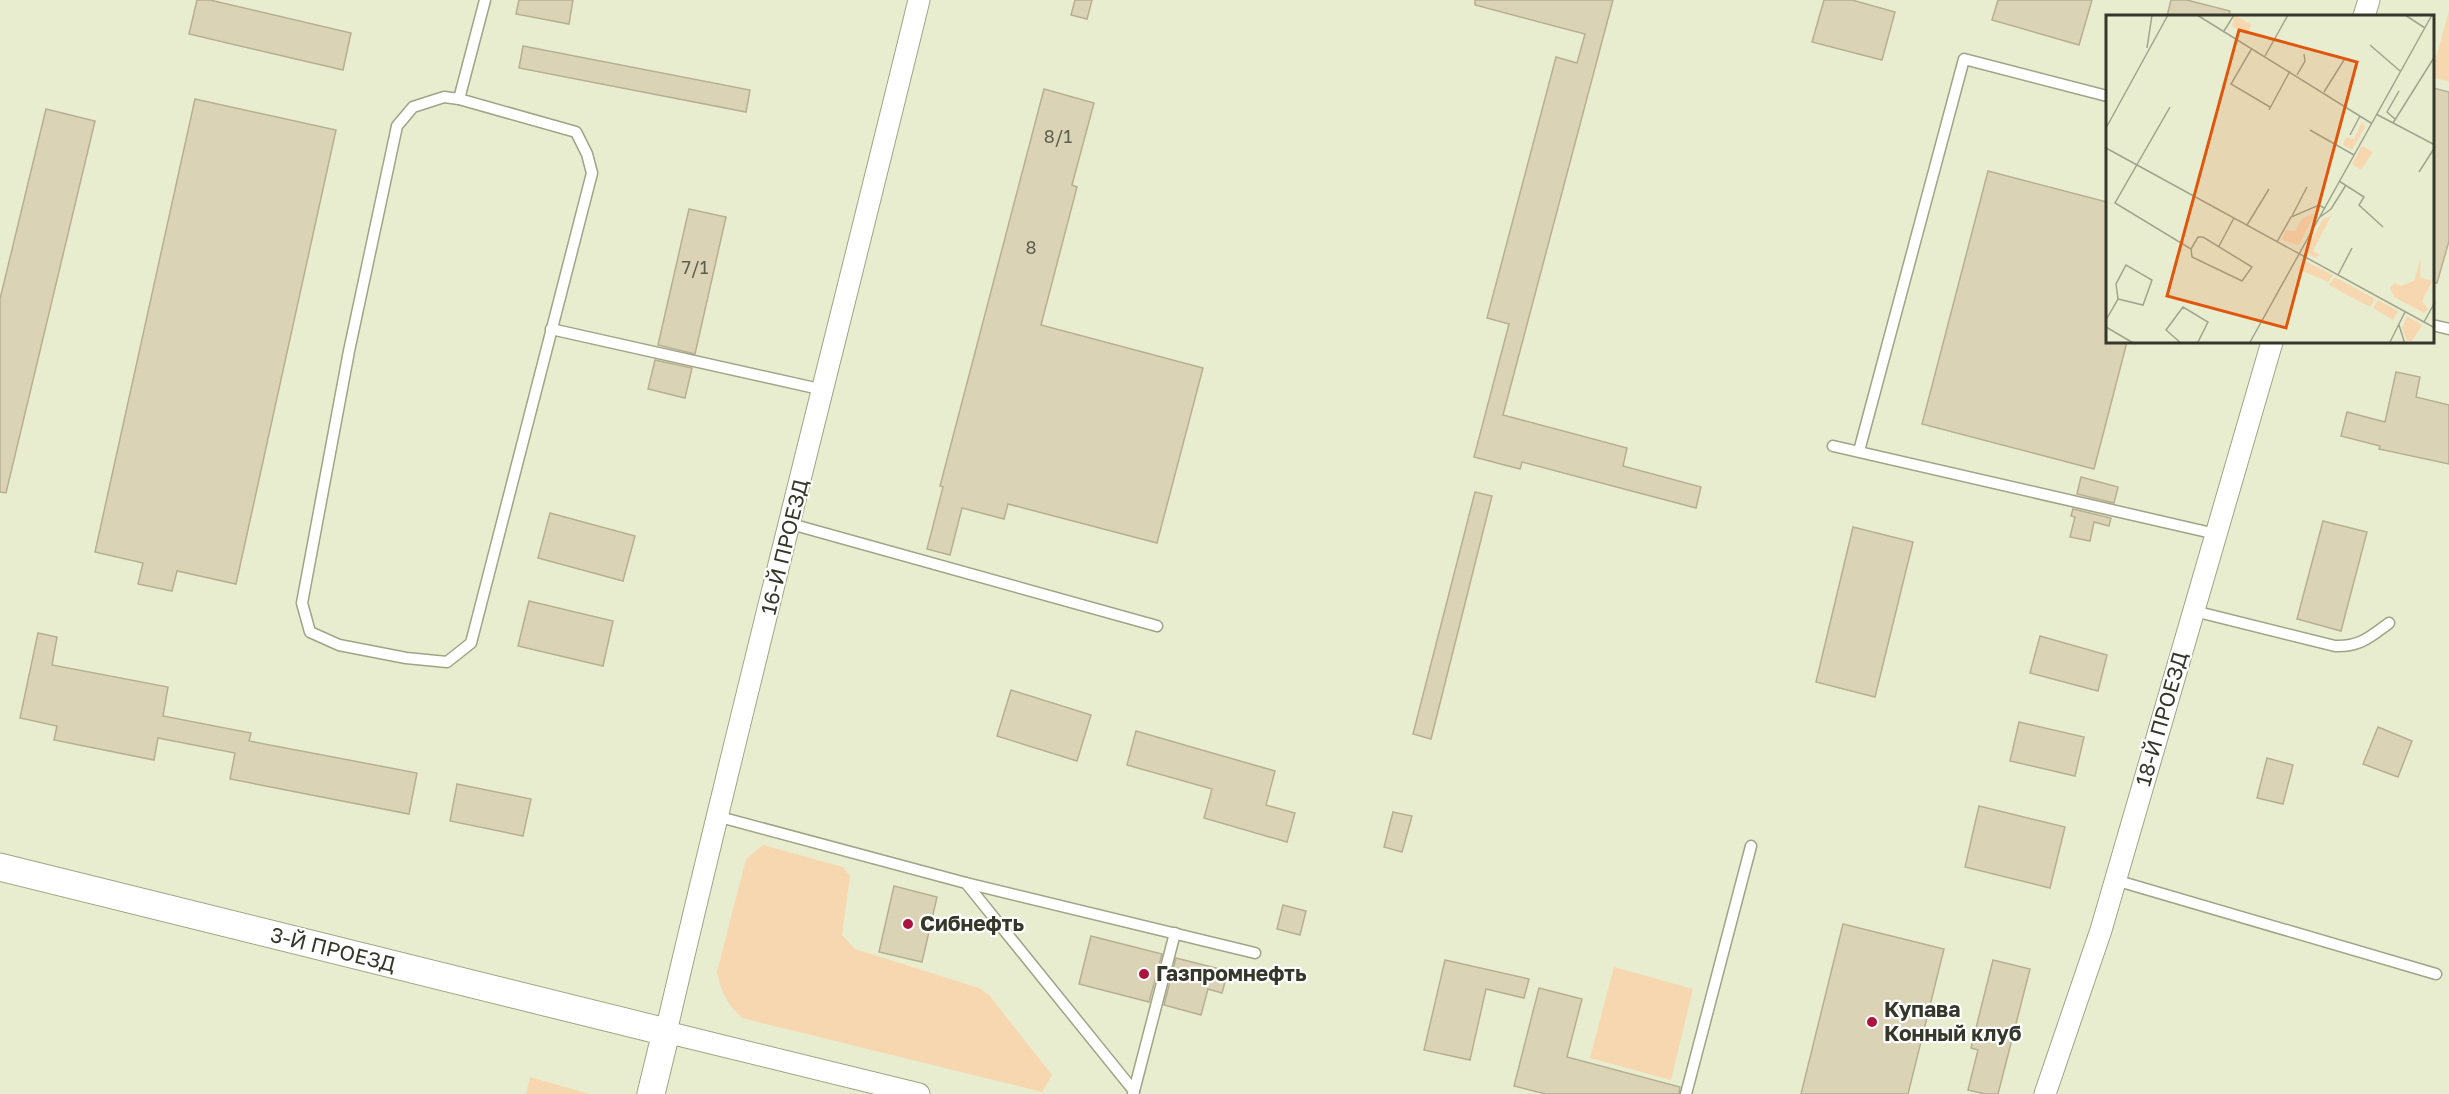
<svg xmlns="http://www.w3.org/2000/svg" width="2449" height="1094" font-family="'Golos Text',sans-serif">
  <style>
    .green { fill: #f6d7af }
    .building { fill: #dbd3b5; stroke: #b7af92; stroke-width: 1.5 }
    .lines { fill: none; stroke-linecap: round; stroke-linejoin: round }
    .service-casing { stroke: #9fa487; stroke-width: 13 }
    .minor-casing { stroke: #9fa487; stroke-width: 23 }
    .tertiary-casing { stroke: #9fa487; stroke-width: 29 }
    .service { stroke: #fff; stroke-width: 10 }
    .minor { stroke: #fff; stroke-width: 21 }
    .tertiary { stroke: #fff; stroke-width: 27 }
    .poi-dot { fill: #aa143f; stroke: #fff; stroke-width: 2 }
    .labels { text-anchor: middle; stroke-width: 4.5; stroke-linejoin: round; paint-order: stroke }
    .number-label { font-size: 18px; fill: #5e5e4e }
    .street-label { font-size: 21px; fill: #35372b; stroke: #fff }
    .poi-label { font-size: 21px; font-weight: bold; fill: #35372b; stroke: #fff; text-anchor: start }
    .inset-road { fill: none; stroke: #a1a48d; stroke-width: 1.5 }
    .view { fill: #df570e; fill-opacity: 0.15; stroke: #df570e; stroke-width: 3 }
    .inset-edge { fill: none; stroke: #35372b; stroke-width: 3 }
  </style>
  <rect width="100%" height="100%" fill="#e9edcf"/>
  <g class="green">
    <path d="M2449,11V82L2433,77L2432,72Z"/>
    <path d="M763,845L843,867L850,876L842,935L855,949L979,988L989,995L1052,1075L1042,1092L742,1018C727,1004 721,992 717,972L746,859Z"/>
    <path d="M1614,967L1693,989L1671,1080L1590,1058Z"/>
    <path d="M530,1077L590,1094H526Z"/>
  </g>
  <g class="building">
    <path d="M197,0H210L351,33L343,70L189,34Z"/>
    <path d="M519,0H573L569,24L516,14Z"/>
    <path d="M1075,0H1092L1087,19L1071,15Z"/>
    <path d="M1475,0H1613L1503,415L1627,448L1623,466L1701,487L1696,508L1522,462L1520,469L1474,457L1509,324L1487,318L1556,57L1577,63L1585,34L1475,5Z"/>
    <path d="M1824,0H1852L1895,12L1882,60L1812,42Z"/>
    <path d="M1998,0H2092L2079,45L1992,20Z"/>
    <path d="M2171,0H2187L2230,11L2229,16H2167Z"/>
    <path d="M523,46L750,90L746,112L519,68Z"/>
    <path d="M2433,88L2449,92V241L2437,283H2433Z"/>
    <path d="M1044,89L1094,103L1072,185L1077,187L1041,325L1203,368L1157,543L1008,504L1004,519L962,508L950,555L927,549L943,487L940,486Z"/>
    <path d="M195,99L336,130L236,584L177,571L172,591L138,584L143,563L95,552Z"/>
    <path d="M46,109L95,121L6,493L0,492V299Z"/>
    <path d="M1988,171L2107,202V342H2127L2094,469L1922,424Z"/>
    <path d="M689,209L726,217L695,354L658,345Z"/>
    <path d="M655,360L692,368L685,398L648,389Z"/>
    <path d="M2396,372L2420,377L2416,397L2449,405V464L2379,449L2380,446L2341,436L2347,412L2385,422Z"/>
    <path d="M2081,477L2118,487L2114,503L2077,494Z"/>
    <path d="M1475,492L1492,496L1431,739L1413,734Z"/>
    <path d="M2073,509L2111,518L2109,526L2094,522L2090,541L2070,537L2075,517L2071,516Z"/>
    <path d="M550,513L635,536L623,581L538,558Z"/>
    <path d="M2323,521L2367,532L2341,631L2297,619Z"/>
    <path d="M1853,527L1913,542L1875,697L1816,682Z"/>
    <path d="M529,601L613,621L603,666L518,646Z"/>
    <path d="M38,633L57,637L52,665L168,687L163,716L251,733L249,741L417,773L409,814L230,779L235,753L158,738L154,760L54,740L57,726L20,718Z"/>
    <path d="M2040,636L2107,655L2098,691L2030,673Z"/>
    <path d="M1011,690L1091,715L1077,761L997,736Z"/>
    <path d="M2019,722L2084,737L2075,776L2010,761Z"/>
    <path d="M2378,727L2412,741L2398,777L2363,764Z"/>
    <path d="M1136,731L1275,771L1266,805L1295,813L1287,842L1204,818L1212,789L1127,765Z"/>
    <path d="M2267,758L2293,765L2283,804L2257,798Z"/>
    <path d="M457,784L531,799L523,836L450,821Z"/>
    <path d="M1979,806L2065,827L2050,888L1965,867Z"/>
    <path d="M1393,812L1412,816L1402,852L1384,847Z"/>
    <path d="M894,886L937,897L922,962L879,952Z"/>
    <path d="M1283,905L1306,911L1300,935L1277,929Z"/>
    <path d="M1843,924L1944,949L1908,1094H1801Z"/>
    <path d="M1091,936L1162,954L1149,1002L1079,984Z"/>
    <path d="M1176,958L1228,971L1222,993L1208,989L1201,1015L1164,1005Z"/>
    <path d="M1445,960L1529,979L1524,998L1486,989L1470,1060L1424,1050Z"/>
    <path d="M1993,960L2030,969L1998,1094H1985L1968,1090L1978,1050L1971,1048Z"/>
    <path d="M1539,988L1582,999L1567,1057L1680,1087L1679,1094H1546L1514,1086Z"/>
  </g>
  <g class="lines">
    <defs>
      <g id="service">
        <path d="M444,97L459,99L576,132L587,154L592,173L471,643L447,662L406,658L339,645L310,632L302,603L349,351L397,126L413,107Z"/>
        <path d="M459,99L485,0"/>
        <path d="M2432,325L2449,329"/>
        <path d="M551,329L824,390"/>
        <path d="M1833,446L2216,534"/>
        <path d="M1859,451L1964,59L2107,96"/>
        <path d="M791,524L1157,626"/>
        <path d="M2194,611L2335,646C2360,647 2370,637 2389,623"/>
        <path d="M716,816L966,883L1134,1091L1133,1094"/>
        <path d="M2115,880L2436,974"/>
        <path d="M966,883L1255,953"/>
        <path d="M1134,1091L1175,933"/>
        <path d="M1686,1094L1751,846"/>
      </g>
      <g id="minor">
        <path d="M2364,16L2369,0"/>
        <path d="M919,1094L666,1032C746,687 835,344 919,0"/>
        <path d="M2045,1094L2101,930L2272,342"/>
      </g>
      <path id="tertiary" d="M0,867L666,1032L651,1094"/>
    </defs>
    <use href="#service" class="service-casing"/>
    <use href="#minor" class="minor-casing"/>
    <use href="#tertiary" class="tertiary-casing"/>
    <use href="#service" class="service"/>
    <use href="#minor" class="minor"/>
    <use href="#tertiary" class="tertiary"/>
  </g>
  <g class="poi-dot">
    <circle cx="908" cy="924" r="6"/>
    <circle cx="1144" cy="974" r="6"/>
    <circle cx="1872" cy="1022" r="6"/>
  </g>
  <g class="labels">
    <g class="number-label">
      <text x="1058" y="143">8/1</text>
      <text x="1031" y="254">8</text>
      <text x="695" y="274">7/1</text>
    </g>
    <g class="street-label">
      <text transform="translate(785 547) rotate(-76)" y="7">16-Й ПРОЕЗД</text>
      <text transform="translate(2162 719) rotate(-74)" y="7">18-Й ПРОЕЗД</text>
      <text transform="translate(333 950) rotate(14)" y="7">3-Й ПРОЕЗД</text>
    </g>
    <g class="poi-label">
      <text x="920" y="931">Сибнефть</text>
      <text x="1156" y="981">Газпромнефть</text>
      <text x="1884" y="1017">Купава<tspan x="1884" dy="24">Конный клуб</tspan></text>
    </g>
  </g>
  <g transform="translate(2106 15)">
    <rect width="328" height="328" fill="#e9edcf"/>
    <path d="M129,0L146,10L140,19L126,11ZM256,107L259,112L246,135L237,130L240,122L248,124ZM256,131L267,137L255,155L246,149ZM209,198L193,230L176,225L180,215L189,216L197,203ZM225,201L207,236L214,240L209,243L201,238L202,232L217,204ZM315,243L314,262L326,266L316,286L322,294L318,298L288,282L284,273L288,268L295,271L308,266ZM199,246L227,260L222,267L194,255ZM229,262L269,284L266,289L264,292L223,270ZM272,285L292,296L287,305L267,293ZM301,301L316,310L306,326H301L296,313Z" fill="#f6d7af"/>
    <path class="inset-road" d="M91,0L265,108M299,0L319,13M118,16L128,0M264,30L294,56M41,33L46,0M146,33L125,69L164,92M159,41L182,0M191,60L199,46L198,39M218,77L238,45M64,92L9,188L85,234L86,242L136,266L146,252L97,222H92L85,234M163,95L184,56M270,99L329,130M289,104L281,97L293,76M287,108L329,41M0,113L62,0M204,115L248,140M244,120L254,101M0,133L329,313M313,157L329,132M233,166L258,182L253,190L277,212M186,201L201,172M214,202L225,194L240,170M141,210L163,174M171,227L185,202L213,190L218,193M113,231L128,203M232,260L246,233M0,305L12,284L10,269L20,250L46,265L37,290L12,284M318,307L329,287M293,310L299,329M0,312L29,329M76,329L60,315L77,292L102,307L91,329M143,329L326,0M283,329L299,297"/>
    <path class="view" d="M133,15L251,47L180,313L61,281Z"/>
    <rect width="328" height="328" class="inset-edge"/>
  </g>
</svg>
